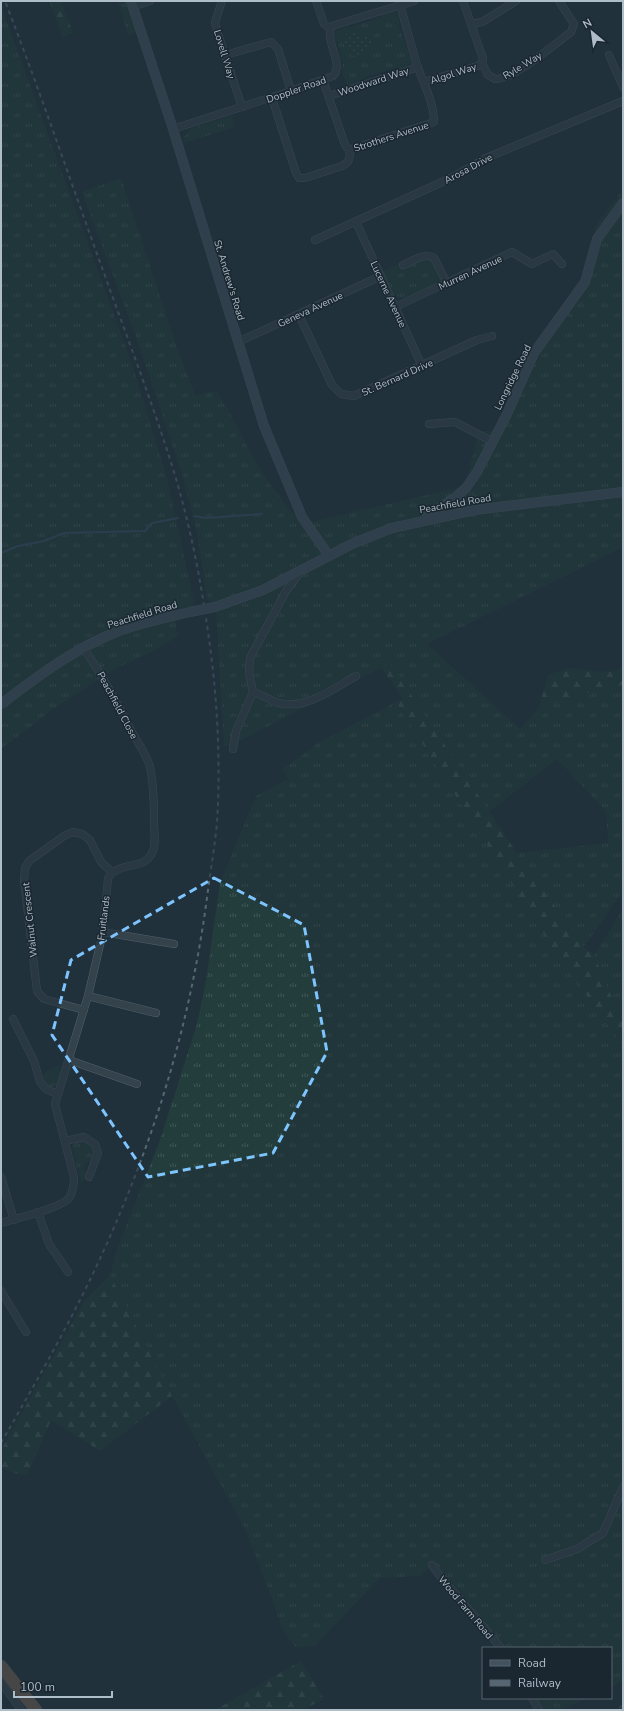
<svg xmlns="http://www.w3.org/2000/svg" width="624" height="1711" font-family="'Nunito Sans',sans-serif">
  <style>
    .grass { fill: url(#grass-tufts) }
    .forest { fill: url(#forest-firs) }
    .park { fill: url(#park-dots) }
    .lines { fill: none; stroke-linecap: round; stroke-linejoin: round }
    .stream { stroke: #334f64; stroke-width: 2 }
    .street-casing { stroke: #52606a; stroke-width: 8 }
    .secondary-casing { stroke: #52606a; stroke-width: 10 }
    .highway-casing { stroke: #3f4d56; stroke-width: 13 }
    .street { stroke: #34424c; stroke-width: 7 }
    .secondary { stroke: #42525f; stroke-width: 9 }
    .highway { stroke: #726051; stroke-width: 12 }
    .rail { stroke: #566773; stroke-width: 2; stroke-dasharray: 4 4; stroke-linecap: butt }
    .secondary-bridge-casing { stroke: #52606a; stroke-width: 10; stroke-linecap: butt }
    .secondary-bridge { stroke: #42525f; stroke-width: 9 }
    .marked { fill: none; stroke: #7ec4fe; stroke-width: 3; stroke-dasharray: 8 5; stroke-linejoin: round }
    .labels { text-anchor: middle; stroke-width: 3; stroke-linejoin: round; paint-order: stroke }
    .street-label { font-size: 10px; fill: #afbdc8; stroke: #1a2730 }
  </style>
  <defs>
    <pattern id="grass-tufts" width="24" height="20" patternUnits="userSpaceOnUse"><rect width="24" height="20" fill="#223d3b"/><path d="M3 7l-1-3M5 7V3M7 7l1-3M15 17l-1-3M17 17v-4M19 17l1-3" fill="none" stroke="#405756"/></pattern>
    <pattern id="forest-firs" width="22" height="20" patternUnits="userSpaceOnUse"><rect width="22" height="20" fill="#223d3b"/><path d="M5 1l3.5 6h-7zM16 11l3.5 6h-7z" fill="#405756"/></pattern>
    <pattern id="park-dots" width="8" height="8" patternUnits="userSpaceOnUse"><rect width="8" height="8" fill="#223d3b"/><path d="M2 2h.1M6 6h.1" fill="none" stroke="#405756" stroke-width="1.8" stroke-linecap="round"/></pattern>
  </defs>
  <rect width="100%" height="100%" fill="#20313c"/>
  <g class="grass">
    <path d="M118,1H129L139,32L128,35Z"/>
    <path d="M1,6L132,364L167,478L194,602L190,615L183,617L176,621V629L180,635L155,650L111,671L52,710L1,749Z"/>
    <path d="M393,11L397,14L400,22L398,24L412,63L401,68L398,67L365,77L364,79L347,85L342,72L343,64L340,56L341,54L337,41H335L334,32L348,26L349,28L381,17L382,15Z"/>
    <path d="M231,116L235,127L184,143L183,138L190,129Z"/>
    <path d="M121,178L175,342L195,395L216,391L226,406L256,463L267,480L292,513L311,522L474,484L538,353L573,306L601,242L623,210V547L427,644L520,729L525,724L539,707L578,695L623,685V891L584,947L517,853L608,843L606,811L557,759L489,812L390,663L230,746L224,745L216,611L207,599L198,537L182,474L140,348L82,192Z"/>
    <path d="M623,189V196L596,232L593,230Z"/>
    <path d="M426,258L432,260L441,278L440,282L403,299C392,298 388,280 383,271L401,263Z"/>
    <path d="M479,431H494L481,459L466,482Z"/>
    <path d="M396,702L558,957L623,1045V1681L611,1687V1648H501L461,1591L432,1565L420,1576L380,1578L315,1645L297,1648L283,1632L273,1601L245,1529L172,1396L110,1275L119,1244L160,1140L197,1024L206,981L220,883L256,796L288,779L283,769L318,743Z"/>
    <path d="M623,909V1014L613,1000L594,955Z"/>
    <path d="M61,1064L59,1070L61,1076C58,1083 57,1088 48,1087C37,1073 49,1070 61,1064Z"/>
    <path d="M78,1141C86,1141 91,1143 96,1149L92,1162L85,1163L83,1168L87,1172L86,1179L81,1182L72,1148L73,1144Z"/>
    <path d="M533,1698H587L562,1710H541Z"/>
  </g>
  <g class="forest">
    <path d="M49,1H61L73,33L63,37Z"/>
    <path d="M390,663L517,853L584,947L594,955L613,1000L623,1014V1045L558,957L396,702L403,699L381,667Z"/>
    <path d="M623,666V685L578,695L539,707L548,675L569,668L612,672Z"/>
    <path d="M110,1275L172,1396L100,1451L51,1420L27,1475L13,1473L1,1467V1450L85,1300Z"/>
    <path d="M301,1661L324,1699L303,1710H215Z"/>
  </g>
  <path class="park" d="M350,32H358L364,37L369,35L372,42C368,49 361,54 354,57L344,45L345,35Z"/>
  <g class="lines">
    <g class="stream">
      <path d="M194,516L206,518L262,514"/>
      <path d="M1,553L18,546L44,541L64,533L145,531L152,523L178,518"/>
    </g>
    <defs>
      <g id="street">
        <path d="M222,1L215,22L217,31L242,107"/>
        <path d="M316,1L324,24L330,28"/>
        <path d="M463,1L481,53L483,58L482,63L488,75L495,79C514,79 555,44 571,32L574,24L559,1"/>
        <path d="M132,7L150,1"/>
        <path d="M471,24L482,22L516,1"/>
        <path d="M225,55L271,42L278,49L291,91"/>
        <path d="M609,55L623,87"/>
        <path d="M323,80L345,145L349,150L434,122C434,102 423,83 417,65C411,45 406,25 400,5"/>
        <path d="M424,82L477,66L482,63"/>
        <path d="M329,96L418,67"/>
        <path d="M272,98L296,173L299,178H305L342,166C349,163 351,158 349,150"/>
        <path d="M173,129L291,91L333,76C344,64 327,46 330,28L335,25L414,1"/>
        <path d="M356,222L422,366"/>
        <path d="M315,240L453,177L486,158L623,101"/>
        <path d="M403,265C413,261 424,252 434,258L447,283"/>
        <path d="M395,307L512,252L532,264L553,254L562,264"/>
        <path d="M299,315L332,385L341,394L354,396L477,340L492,336"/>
        <path d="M238,342L381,276"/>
        <path d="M429,424L455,422L493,442"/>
        <path d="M253,692C262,694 269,700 278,703C306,710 333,689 356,676"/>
        <path d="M233,749L236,731L253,692L249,674L250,658L286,591L301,571"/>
        <path d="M103,932L174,944"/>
        <path d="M88,996L156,1013"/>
        <path d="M84,1010L44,999L37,991L24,880L25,868L29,861L64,836L73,832L82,834L90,840L101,862L112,872"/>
        <path d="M13,1019L34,1061L40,1082L46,1089L57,1094"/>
        <path d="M69,1060L137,1084"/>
        <path d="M65,1141L84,1137L95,1144L98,1153L89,1177"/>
        <path d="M1,1177L14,1220"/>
        <path d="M38,1212L49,1244L68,1272"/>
        <path d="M1,1223C14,1219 62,1208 69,1198C73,1192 74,1185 74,1177L55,1104L88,996L103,932L108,878C121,860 141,871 151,855C157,846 154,831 154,822C154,804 154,785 150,767C147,756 139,744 133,734C118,704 102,675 83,647"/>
        <path d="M1,1291L26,1332"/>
        <path d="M545,1560L577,1549L603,1533L623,1487"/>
        <path d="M432,1565L442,1579L456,1594L501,1648"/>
        <path d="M1,1682L21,1710"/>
        <path d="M532,1698L539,1710"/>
        <path d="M623,1710V1709"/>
      </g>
      <g id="secondary">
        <path d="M131,1L173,129L264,426L302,517L329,556"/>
        <path d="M427,516L456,497L466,488L477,472L507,414L534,353L585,282L597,239L623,203"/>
        <path d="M215,607L263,590L354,543L392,528L474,510L623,492"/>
        <path d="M1,704C37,677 72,650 114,633C138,623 165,618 190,612"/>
      </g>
      <path id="highway" d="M1,1666L36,1710"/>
    </defs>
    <use href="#street" class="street-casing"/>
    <use href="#secondary" class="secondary-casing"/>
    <use href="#highway" class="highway-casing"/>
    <use href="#street" class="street"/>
    <use href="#secondary" class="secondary"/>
    <use href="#highway" class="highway"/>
    <path class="rail" d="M1,1443C39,1377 77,1311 108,1241C159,1126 192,1015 208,890C211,867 215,845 217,822C221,761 217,692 208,632C201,581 191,531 177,482C156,412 129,343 104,273C71,183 40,91 5,1"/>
    <defs>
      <path id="secondary-bridge" d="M190,612L215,607"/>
    </defs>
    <use href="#secondary-bridge" class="secondary-bridge-casing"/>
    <use href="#secondary-bridge" class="secondary-bridge"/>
  </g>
  <path d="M0 0H624V1711H0ZM214,878L304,925L327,1052L273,1153L148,1177L52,1035L71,960Z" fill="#20313c" fill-opacity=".55" fill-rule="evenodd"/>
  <path class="marked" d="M214,878L304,925L327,1052L273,1153L148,1177L52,1035L71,960Z"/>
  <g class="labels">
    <g class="street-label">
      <text transform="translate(225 54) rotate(73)" y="4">Lovell Way</text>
      <text transform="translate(522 65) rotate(-31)" y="4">Ryle Way</text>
      <text transform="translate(453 73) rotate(-18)" y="4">Algol Way</text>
      <text transform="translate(373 81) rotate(-18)" y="4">Woodward Way</text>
      <text transform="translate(296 89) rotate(-19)" y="4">Doppler Road</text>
      <text transform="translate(391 136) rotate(-18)" y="4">Strothers Avenue</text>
      <text transform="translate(468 168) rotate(-28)" y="4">Arosa Drive</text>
      <text transform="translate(470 272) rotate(-25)" y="4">Murren Avenue</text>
      <text transform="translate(230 280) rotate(73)" y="4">St. Andrew's Road</text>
      <text transform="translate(389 294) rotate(65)" y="4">Lucerne Avenue</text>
      <text transform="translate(310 309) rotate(-25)" y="4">Geneva Avenue</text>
      <text transform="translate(397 377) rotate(-24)" y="4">St. Bernard Drive</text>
      <text transform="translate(512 377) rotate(-64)" y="4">Longridge Road</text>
      <text transform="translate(455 503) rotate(-10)" y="4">Peachfield Road</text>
      <text transform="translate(142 614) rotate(-17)" y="4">Peachfield Road</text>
      <text transform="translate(118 705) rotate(62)" y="4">Peachfield Close</text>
      <text transform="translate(103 918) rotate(-83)" y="4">Fruitlands</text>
      <text transform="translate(29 920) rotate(-96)" y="4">Walnut Crescent</text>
      <text transform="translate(466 1607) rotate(50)" y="4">Wood Farm Road</text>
    </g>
  </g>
  <rect width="624" height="1711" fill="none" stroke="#afbdc8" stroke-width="4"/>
  <rect x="482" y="1647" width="130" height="52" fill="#1a2730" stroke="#56636d"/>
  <rect x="490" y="1660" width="20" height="6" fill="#42525f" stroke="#56636d"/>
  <text x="518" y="1667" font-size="12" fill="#afbdc8">Road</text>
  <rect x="490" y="1680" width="20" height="6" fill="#566773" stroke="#56636d"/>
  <text x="518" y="1687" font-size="12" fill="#afbdc8">Railway</text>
  <g transform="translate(592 32) rotate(331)" stroke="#1a2730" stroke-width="3" paint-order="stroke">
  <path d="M0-3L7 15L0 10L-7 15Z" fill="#afbdc8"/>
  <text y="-6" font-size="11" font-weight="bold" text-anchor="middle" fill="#afbdc8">N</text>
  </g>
  <path d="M14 1691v6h98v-6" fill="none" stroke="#afbdc8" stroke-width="2"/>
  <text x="20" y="1691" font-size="12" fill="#afbdc8" stroke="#1a2730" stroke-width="3" paint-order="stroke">100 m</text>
</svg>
